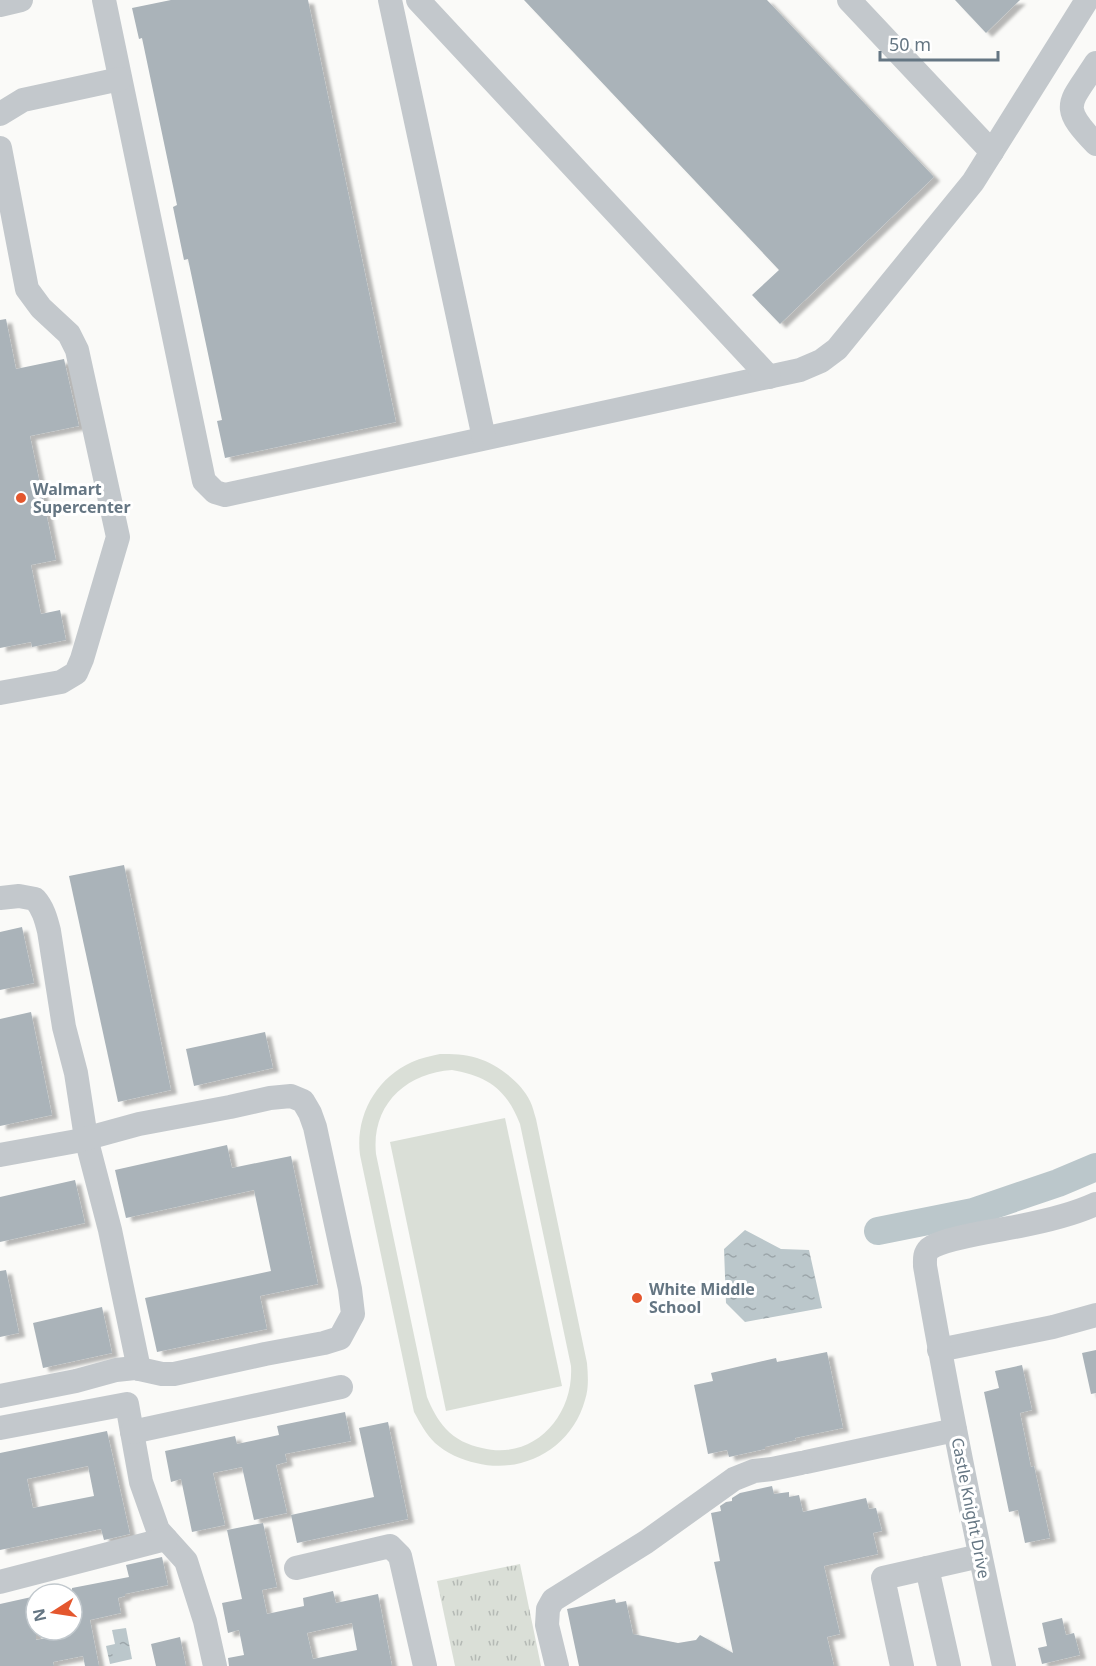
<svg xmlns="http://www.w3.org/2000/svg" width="1096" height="1666" font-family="'Noto Sans',sans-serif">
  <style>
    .green { fill: #dadfd7; fill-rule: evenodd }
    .park { fill: url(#park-tufts) }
    .water { fill: url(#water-ripples) }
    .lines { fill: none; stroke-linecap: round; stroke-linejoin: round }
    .river { stroke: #bbc7cb; stroke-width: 28 }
    .building { fill: #aab3b9; fill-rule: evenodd; filter: url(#shadow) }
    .minor { stroke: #c3c8cc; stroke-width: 24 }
    .poi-dot { fill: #e4572e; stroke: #fff; stroke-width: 2 }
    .labels { text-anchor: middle; stroke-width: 6; stroke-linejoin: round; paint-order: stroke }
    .poi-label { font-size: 16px; font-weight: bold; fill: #657683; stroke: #fff; text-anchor: start }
    .street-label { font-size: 16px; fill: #657683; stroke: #fff }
  </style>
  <defs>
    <pattern id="park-tufts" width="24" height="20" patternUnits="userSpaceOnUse" patternTransform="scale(1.5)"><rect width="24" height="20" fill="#dadfd7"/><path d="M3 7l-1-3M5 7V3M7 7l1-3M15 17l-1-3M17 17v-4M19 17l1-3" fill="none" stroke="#b4b9b4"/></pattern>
    <pattern id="water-ripples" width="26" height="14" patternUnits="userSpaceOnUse" patternTransform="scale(1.5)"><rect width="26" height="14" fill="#bbc7cb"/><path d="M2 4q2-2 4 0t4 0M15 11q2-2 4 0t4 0" fill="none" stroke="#9ca6aa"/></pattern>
    <filter id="shadow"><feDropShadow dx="6" dy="4" stdDeviation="1.5" flood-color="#0004"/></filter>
  </defs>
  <rect width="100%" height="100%" fill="#fafaf8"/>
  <g class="green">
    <path d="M440,1054C452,1054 465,1054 477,1058C497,1064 521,1082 530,1101C533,1107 534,1113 536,1119L587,1363C588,1376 589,1388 585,1400C572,1448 523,1475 476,1463C462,1460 446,1453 435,1443C426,1434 420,1423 414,1412L360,1155C355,1116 376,1078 412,1062C421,1058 431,1056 440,1054ZM452,1070C488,1076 507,1090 520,1124L571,1366C574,1416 534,1461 482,1448C468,1445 455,1439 446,1429C437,1419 432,1409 427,1397L376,1154C371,1105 406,1073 452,1070Z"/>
    <path d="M505,1118L562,1386L446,1411L390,1142Z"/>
  </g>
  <path class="park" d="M520,1564L541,1666H455L437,1581Z"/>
  <g class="water">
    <path d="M745,1230L781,1249L809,1250L822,1308L745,1322L726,1303L724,1249Z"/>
    <path d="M126,1628L132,1659L110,1664L106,1646L115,1644L112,1630Z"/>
  </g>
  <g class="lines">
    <path class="river" d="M878,1231L973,1212L1058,1183L1096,1167"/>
  </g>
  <g class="building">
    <path d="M171,0H308L396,422L225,458L217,421L222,420L188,259L184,260L173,207L177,205L142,38L139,39L132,8Z"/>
    <path d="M524,0H767L934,177L780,324L752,295L779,270Z"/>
    <path d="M955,0H1020L986,33Z"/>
    <path d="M6,319L16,369L64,359L79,426L30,436L56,560L31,565L41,614L60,610L66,640L32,647L31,642L0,648V320Z"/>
    <path d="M124,865L171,1090L118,1102L69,876Z"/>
    <path d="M22,927L34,983L0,990V932Z"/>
    <path d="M31,1012L52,1115L0,1126V1019Z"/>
    <path d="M265,1032L273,1068L194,1086L186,1049Z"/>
    <path d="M227,1145L232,1168L291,1156L318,1284L260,1296L267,1329L157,1352L145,1298L271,1271L254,1190L126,1218L115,1170Z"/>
    <path d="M75,1180L85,1223L0,1242V1197Z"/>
    <path d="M6,1270L19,1333L0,1337V1271Z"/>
    <path d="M102,1307L112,1353L43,1368L33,1323Z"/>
    <path d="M1096,1350V1393L1091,1394L1082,1353Z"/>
    <path d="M827,1352L843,1428L795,1438L796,1440L765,1447V1449L729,1457L727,1450L708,1454L694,1385L713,1381L711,1373L776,1358L777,1362Z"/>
    <path d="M1022,1365L1032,1410L1020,1413L1031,1467L1034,1466L1050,1538L1025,1543L1018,1510L1009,1512L984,1392L999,1388L995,1371Z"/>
    <path d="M345,1412L351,1441L285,1454L287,1462L276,1465L287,1513L254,1520L242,1467L213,1473L225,1525L192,1532L181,1479L171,1482L165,1451L235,1436L237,1444L279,1435L277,1426Z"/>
    <path d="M388,1422L408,1519L297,1543L291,1515L374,1497L359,1428Z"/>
    <path d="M107,1431L130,1534L104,1540L101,1529L0,1550V1453ZM88,1466L94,1496L33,1508L27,1479Z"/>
    <path d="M772,1486L774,1494L789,1492V1497L799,1495L803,1512L866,1498L869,1509L876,1508L882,1531L873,1533L878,1554L824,1566L840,1634L827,1637L834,1666H579L567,1609L615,1599L616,1603L626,1601L633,1634L678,1643L696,1640L700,1635L733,1653L714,1562L720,1561L711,1513L721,1511L720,1506L726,1502L732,1501V1498L740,1493Z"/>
    <path d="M263,1523L277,1587L262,1590L267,1614L304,1606L303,1598L333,1591L336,1603L378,1594L392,1666H229L228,1658L244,1655L239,1630L228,1633L222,1603L242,1599L227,1530ZM352,1623L357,1650L313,1659L307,1633Z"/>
    <path d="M162,1557L168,1585L125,1594V1596L118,1598L121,1613L90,1620L99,1666H85L83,1656L53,1662L54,1666H0V1604L36,1596V1640L72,1633V1588L129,1577L126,1565Z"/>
    <path d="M1062,1618L1066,1635L1074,1633L1080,1655L1042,1664L1038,1648L1047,1646L1042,1623Z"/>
    <path d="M180,1637L186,1666H156L151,1644Z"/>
  </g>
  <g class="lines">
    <g class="minor">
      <path d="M104,0L204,481L215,492L225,495L800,370L821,361L837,349L973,182L1087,0"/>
      <path d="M390,0L484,438"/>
      <path d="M418,0L769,377"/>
      <path d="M849,0L992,152"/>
      <path d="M0,5L21,0"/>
      <path d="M1096,63C1070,104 1058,105 1096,144"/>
      <path d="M0,114L23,100L120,79"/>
      <path d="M0,148L27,289L41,308L69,334L77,350L118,537L82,659L76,673L61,682L0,693"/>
      <path d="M0,898L19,896L35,899C43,908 46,919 49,931L64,1027L76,1073L86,1138L110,1230L139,1369"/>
      <path d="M0,1155L77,1141L139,1124L230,1107L270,1098L291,1096L303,1101L310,1113L315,1127L350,1289L353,1314L340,1338L324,1343L265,1354L174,1374H162L135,1368L116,1370L76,1381L0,1396"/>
      <path d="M939,1350L1053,1327L1096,1315"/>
      <path d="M0,1428L127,1404L141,1482L158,1530L186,1561L205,1621L215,1666"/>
      <path d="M132,1432L341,1387"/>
      <path d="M806,1462L955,1430"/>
      <path d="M296,1568L390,1546L400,1556L425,1666"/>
      <path d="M927,1568L949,1666"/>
      <path d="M0,1582L166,1539"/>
      <path d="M557,1666L547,1625L548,1609L553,1600L646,1542L734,1479L754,1471L772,1469L801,1463"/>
      <path d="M902,1666L883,1578L980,1556"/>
      <path d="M1004,1666C975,1533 948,1400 925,1266C925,1260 924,1254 929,1249C942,1238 1001,1230 1020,1226C1046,1221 1072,1215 1096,1204"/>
    </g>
  </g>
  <g class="poi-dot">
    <circle cx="21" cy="498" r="6"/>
    <circle cx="637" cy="1298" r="6"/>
  </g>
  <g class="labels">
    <g class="poi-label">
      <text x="33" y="495">Walmart<tspan x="33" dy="18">Supercenter</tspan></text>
      <text x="649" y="1295">White Middle<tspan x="649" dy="18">School</tspan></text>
    </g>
    <g class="street-label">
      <text transform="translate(971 1508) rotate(79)" y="6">Castle Knight Drive</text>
    </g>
  </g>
  <g transform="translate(54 1612) rotate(258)"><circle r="28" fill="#ffffff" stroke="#c1c8cd" stroke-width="1.5"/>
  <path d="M0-4.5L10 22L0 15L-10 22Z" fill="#e4572e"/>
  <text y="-9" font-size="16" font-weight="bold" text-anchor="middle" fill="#657683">N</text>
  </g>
  <path d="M880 51v9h118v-9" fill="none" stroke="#657683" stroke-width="3"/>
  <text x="889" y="51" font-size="18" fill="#657683" stroke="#ffffff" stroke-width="4.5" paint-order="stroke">50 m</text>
</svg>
